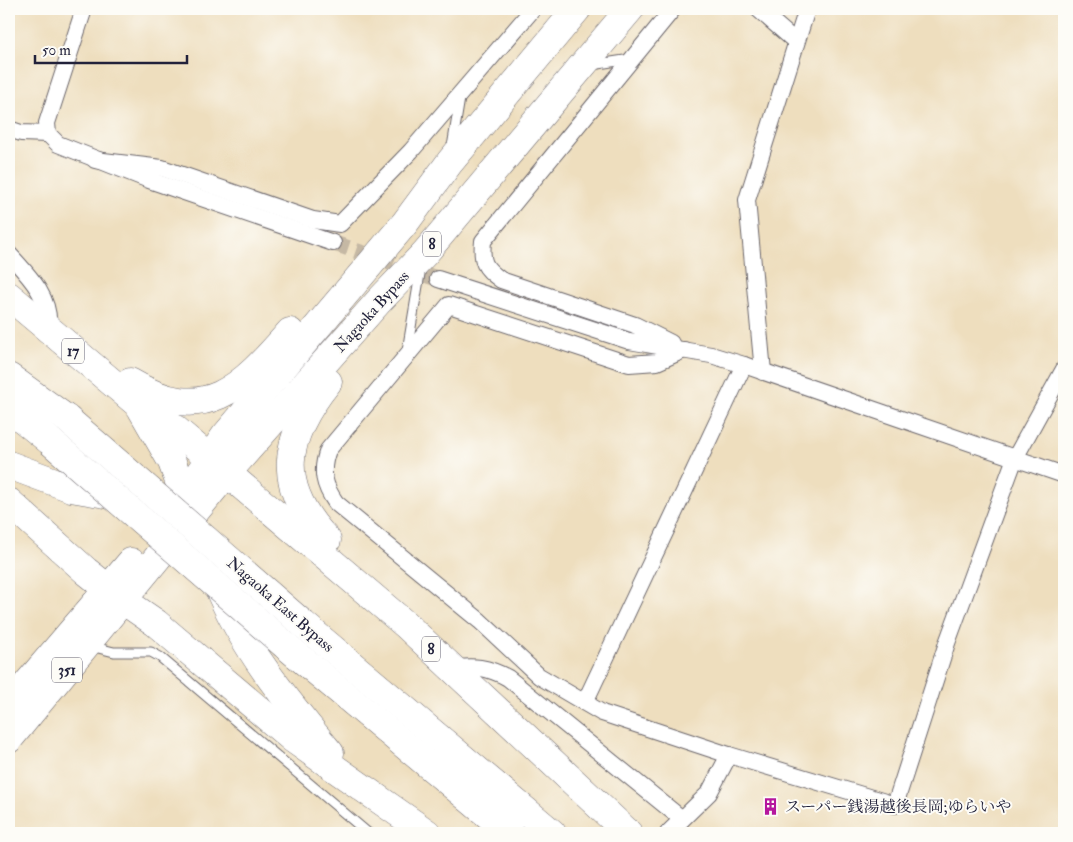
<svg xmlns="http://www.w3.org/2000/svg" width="1073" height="842" font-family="'IM FELL Double Pica','Noto Serif JP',serif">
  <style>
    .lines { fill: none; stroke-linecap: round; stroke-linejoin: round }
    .minor-tunnel { stroke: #c5b8a4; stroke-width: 16; stroke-dasharray: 16 8; stroke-linecap: butt }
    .service-casing { stroke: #696469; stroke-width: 11 }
    .minor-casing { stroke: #696469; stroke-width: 18 }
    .trunk-casing { stroke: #696469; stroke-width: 29 }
    .service { stroke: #fff; stroke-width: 9 }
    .minor { stroke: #fff; stroke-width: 16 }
    .trunk { stroke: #fff; stroke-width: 28 }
    .trunk-bridge-casing { stroke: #696469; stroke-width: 29; stroke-linecap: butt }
    .trunk-bridge { stroke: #fff; stroke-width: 28 }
    .labels { text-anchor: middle; stroke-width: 4; stroke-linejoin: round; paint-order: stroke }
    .shield { fill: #fdfcf7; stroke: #646373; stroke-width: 1 }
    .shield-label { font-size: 15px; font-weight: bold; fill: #22223b }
    .street-label { font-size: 16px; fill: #22223b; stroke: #fdfcf7 }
    .poi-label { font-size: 16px; fill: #22223b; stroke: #fdfcf7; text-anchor: start }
  </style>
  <rect width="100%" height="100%" fill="#fdfcf7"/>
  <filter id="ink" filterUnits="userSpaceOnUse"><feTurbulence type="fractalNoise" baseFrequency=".02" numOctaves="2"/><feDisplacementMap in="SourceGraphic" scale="10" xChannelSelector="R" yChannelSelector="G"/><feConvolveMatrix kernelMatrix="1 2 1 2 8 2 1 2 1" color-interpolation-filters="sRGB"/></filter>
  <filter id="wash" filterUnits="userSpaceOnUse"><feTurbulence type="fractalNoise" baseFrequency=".0096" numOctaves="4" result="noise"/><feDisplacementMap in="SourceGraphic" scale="20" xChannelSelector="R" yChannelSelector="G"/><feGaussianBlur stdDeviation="1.12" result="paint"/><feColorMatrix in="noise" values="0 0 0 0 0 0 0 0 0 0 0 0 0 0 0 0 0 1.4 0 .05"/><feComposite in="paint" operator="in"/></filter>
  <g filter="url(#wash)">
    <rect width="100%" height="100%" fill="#eedebe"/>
  </g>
  <g filter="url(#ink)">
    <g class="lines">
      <path class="minor-tunnel" d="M333,243L438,279"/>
      <defs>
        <g id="service">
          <path d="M592,65L631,59"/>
          <path d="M452,147L460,98"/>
          <path d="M407,351L421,268"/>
          <path d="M90,646L114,652H151L160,657L368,833"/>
        </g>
        <g id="minor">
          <path d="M84,9L47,123L48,134L58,144L149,180L333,243"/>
          <path d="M758,9L796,42"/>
          <path d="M9,129L21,133L48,134"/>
          <path d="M95,160L162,168L313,220L340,224L411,151L533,9"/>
          <path d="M9,254C28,275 51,297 48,327"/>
          <path d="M438,279L629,341L711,355L744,365L1064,475"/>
          <path d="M671,343L635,325L501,280C484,268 481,262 483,241L673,9"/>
          <path d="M684,350L657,362L629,364L449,305L328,450C320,471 324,486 336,503L480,621L539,676L602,713L729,755L895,805L947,643L1015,458L1064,369"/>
          <path d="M763,372L747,200L807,9"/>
          <path d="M451,669C473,665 488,667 508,678L682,819"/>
          <path d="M585,702L744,365"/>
          <path d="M668,833L709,793L729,755"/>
        </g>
        <g id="trunk">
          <path d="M9,296L139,405L175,429L406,625L628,833"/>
          <path d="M9,377L67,419"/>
          <path d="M130,382C205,427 241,388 290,332"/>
          <path d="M9,408L50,441"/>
          <path d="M142,410L172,462L189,509"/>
          <path d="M9,465L71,488L123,497"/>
          <path d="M9,502L86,571L124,601L156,623L293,739L427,833"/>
          <path d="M161,524L183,497L225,436L405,223L450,162L577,9"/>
          <path d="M327,540C275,486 282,439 328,382"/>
          <path d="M217,584C242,647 287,701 330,753"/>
          <path d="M303,624L552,833"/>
          <path d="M285,645L510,833"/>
          <path d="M9,705L131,562"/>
          <path d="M9,739L226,474L379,301L425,253L630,9"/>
        </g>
      </defs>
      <use href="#service" class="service-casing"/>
      <use href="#minor" class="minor-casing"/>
      <use href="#trunk" class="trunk-casing"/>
      <use href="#service" class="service"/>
      <use href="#minor" class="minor"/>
      <use href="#trunk" class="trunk"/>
      <defs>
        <g id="trunk-bridge">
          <path d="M67,419L303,624"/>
          <path d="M50,441L285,645"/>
        </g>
      </defs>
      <use href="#trunk-bridge" class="trunk-bridge-casing"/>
      <use href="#trunk-bridge" class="trunk-bridge"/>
    </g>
  </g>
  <defs>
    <symbol id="building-bare" viewBox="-9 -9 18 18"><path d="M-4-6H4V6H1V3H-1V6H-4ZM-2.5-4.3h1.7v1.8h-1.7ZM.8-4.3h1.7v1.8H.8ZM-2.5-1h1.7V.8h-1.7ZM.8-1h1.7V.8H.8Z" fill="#b5179e" stroke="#fdfcf7" stroke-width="2.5" paint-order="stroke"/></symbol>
  </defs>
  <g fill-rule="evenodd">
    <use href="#building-bare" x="758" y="794" width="25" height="25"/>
  </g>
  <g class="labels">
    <g class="shield">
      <rect x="423" y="231.5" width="18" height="25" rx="4"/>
      <rect x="62" y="338.5" width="22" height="25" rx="4"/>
      <rect x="422" y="636.5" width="18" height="25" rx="4"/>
      <rect x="52" y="657.5" width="30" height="25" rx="4"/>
    </g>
    <g class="shield-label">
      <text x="432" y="249">8</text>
      <text x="73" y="356">17</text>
      <text x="431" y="654">8</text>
      <text x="67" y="675">351</text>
    </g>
    <g class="street-label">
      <text transform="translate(371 311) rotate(-48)" y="6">Nagaoka Bypass</text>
      <text transform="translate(281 604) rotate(41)" y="6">Nagaoka East Bypass</text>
    </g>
    <g class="poi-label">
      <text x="785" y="812">スーパー銭湯越後長岡;ゆらいや</text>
    </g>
  </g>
  <rect width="1073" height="842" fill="none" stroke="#fdfcf7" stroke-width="30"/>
  <path d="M35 55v8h152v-8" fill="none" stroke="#22223b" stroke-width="2.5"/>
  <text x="42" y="55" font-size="15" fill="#22223b" stroke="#fdfcf7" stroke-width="4" paint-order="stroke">50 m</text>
</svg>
